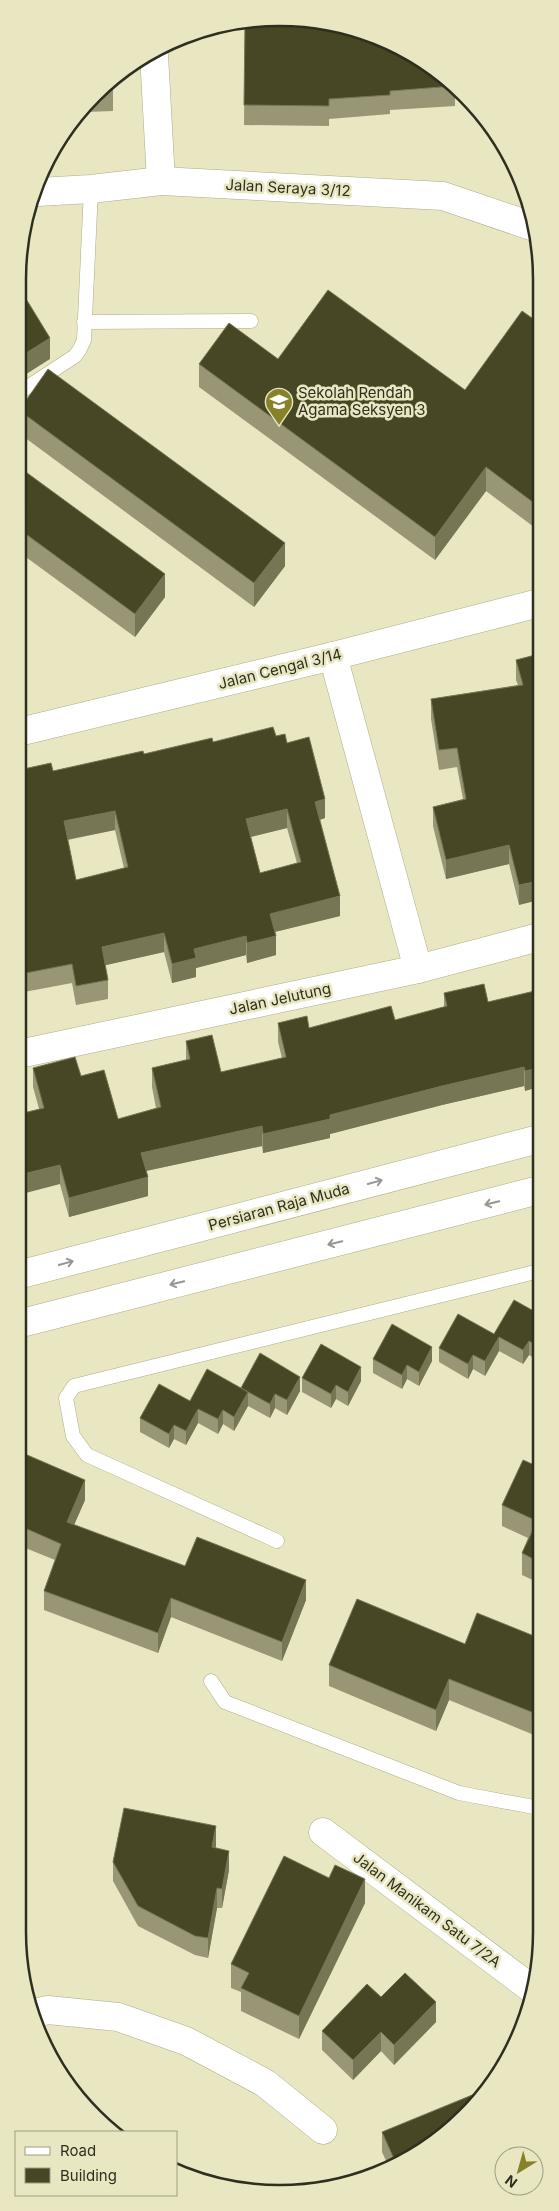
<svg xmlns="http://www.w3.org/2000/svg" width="559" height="2211" font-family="Inter,sans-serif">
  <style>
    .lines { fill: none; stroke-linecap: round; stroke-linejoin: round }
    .lane-casing { stroke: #adac88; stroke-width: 15 }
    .street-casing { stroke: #adac88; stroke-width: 29 }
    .secondary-casing { stroke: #adac88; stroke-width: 29 }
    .lane { stroke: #fff; stroke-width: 14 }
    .street { stroke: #fff; stroke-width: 28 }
    .secondary { stroke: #fff; stroke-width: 28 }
    .wall { fill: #989674; fill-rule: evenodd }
    .shaded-wall { fill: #777654 }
    .building { fill: #474625; stroke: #777654; fill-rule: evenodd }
    .oneway { stroke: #979790 }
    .labels { text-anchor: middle; stroke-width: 5; stroke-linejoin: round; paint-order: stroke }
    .street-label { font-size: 15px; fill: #2f2f20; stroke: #e8e7c2 }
    .poi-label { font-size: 15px; fill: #2f2f20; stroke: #e8e7c2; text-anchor: start }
    .rim { fill: none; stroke: #2f2f20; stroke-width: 2.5 }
  </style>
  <rect width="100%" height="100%" fill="#e8e7c2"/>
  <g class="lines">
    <defs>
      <g id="lane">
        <path d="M84,322L251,321"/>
        <path d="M20,392L75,356L80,349L84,340L91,189"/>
        <path d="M277,1541L87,1455L73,1436L66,1398L74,1386L539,1271"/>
        <path d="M211,1681L225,1702L459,1793L539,1808"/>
      </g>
      <g id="street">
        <path d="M154,55L161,181"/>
        <path d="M333,656L418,969"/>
        <path d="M19,732L333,656L539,603"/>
        <path d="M19,1054L418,969L539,937"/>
        <path d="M323,1832L532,1989"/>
        <path d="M34,2013L48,2010L118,2017L186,2041L265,2083L323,2130"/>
      </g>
      <g id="secondary">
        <path d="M38,192L91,189L161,181L443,196L534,227"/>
        <path d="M18,1275L539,1139"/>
        <path d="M18,1324L539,1190"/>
      </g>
    </defs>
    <use href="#lane" class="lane-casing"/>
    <use href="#street" class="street-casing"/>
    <use href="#secondary" class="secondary-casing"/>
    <use href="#lane" class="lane"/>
    <use href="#street" class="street"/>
    <use href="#secondary" class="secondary"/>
  </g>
  <g class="wall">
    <path d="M314,20L396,45L455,87V106L390,110V114L329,119V126L244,125L245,25H232Z"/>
    <path d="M113,80V111L85,112Z"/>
    <path d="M539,323L534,527L486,491L435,560L199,387V364L278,359L465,390Z"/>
    <path d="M20,409L285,566L254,607L20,434Z"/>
    <path d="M19,467L165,597L135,637L19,552Z"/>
    <path d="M539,654L519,905L509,864L446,879L433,826V807L463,799L457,767L439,770L431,719V699L518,685L516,680V660Z"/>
    <path d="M276,736L287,743L325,818L320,820L340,916L275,932L276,955L247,963L246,955L196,968V977L172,983L164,952L105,965L108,980V999L76,1005L72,983L24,992V1008L19,1009V770L53,771L144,754L213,742ZM287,828L297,863L260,873L251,837ZM115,830L124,868L76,880L68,840Z"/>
    <path d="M539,990L525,1091L524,1086L442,1105L330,1134V1138L263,1153L262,1146L146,1171L148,1196L69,1217L33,1087V1068L81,1076L118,1119L156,1108L152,1087V1068L186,1060V1041L221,1072L282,1058L278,1042V1023L309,1028L395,1020L444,1007V993L488,1002Z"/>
    <path d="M539,1314V1361L529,1355L523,1364L499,1351L485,1376L473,1369L468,1379L439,1362V1348L494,1334Z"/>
    <path d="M373,1359L432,1361L419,1386L407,1379L402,1389L373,1373Z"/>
    <path d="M302,1378L361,1381L348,1406L336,1399L331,1408L302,1392Z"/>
    <path d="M241,1388L300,1391L287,1415L275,1408L270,1418L248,1406L234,1431L223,1424L218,1434L198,1423L186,1445L174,1439L169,1448L140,1432V1418L190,1401Z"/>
    <path d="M18,1451L85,1500L74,1525L185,1566L306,1600L282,1661L171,1617L158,1653L44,1610V1591L55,1560L18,1545Z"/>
    <path d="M539,1467V1583L522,1575V1553L528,1538L502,1526V1505Z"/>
    <path d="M539,1638V1737L449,1700L436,1731L329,1686V1665L465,1644Z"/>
    <path d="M216,1846L215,1848L229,1870L222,1908H217L208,1958L195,1955L138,1926L113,1881V1862Z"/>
    <path d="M365,1903L299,2039L241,2011V1992L231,1988V1964Z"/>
    <path d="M381,1997L436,2022L394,2065L381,2051L353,2080L322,2050V2031Z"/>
    <path d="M382,2132L439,2139L388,2165L382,2152Z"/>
  </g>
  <g class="shaded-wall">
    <path d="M50,338V359L20,378V357Z"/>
    <path d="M486,467V491L435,560V537Z"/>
    <path d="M539,497V520L534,527V503Z"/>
    <path d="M285,543V566L254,607V583Z"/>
    <path d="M165,574V597L135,637V614Z"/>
    <path d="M325,799V818L315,821V802Z"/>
    <path d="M287,809V828L246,838V819Z"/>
    <path d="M115,811V830L64,840V821Z"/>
    <path d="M509,845V864L446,879V860Z"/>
    <path d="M539,881V900L519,905V885Z"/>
    <path d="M340,896V916L270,933V914Z"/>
    <path d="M164,933V952L102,966V947Z"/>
    <path d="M246,936V955L196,968V977L172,983V964L194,949Z"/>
    <path d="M276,936V955L247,963V943Z"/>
    <path d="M24,989V1008L19,1009V990Z"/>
    <path d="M524,1067V1086L442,1105L330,1134V1138L263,1153V1134L330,1115L442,1086Z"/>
    <path d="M539,1068V1087L525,1091V1071Z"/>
    <path d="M262,1126V1146L141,1172V1153Z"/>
    <path d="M60,1165V1184L18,1195L19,1175Z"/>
    <path d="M148,1177V1196L69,1217V1198Z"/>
    <path d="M499,1337V1351L485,1376V1361Z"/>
    <path d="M529,1341V1355L523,1364V1350Z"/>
    <path d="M432,1347V1361L419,1386V1372Z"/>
    <path d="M473,1355V1369L468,1379V1364Z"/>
    <path d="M407,1365V1379L402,1389V1375Z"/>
    <path d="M361,1367V1381L348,1406V1392Z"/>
    <path d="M300,1377V1391L287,1415V1400Z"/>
    <path d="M336,1385V1399L331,1408V1394Z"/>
    <path d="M248,1392V1406L234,1431V1417Z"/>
    <path d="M275,1394V1408L270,1418V1404Z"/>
    <path d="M198,1409V1423L186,1445V1431Z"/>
    <path d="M223,1410V1424L218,1434V1419Z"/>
    <path d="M174,1425V1439L169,1448V1434Z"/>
    <path d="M85,1480V1500L67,1541V1522Z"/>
    <path d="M306,1580V1600L282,1661V1642Z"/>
    <path d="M171,1598V1617L158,1653V1633Z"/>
    <path d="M449,1679V1700L436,1731V1710Z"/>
    <path d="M216,1826V1846L212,1867V1847Z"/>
    <path d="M229,1851V1870L222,1908V1889Z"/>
    <path d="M365,1879V1903L299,2039V2016Z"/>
    <path d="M217,1888V1908L208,1958V1938Z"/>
    <path d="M436,2002V2022L394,2065V2045Z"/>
    <path d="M381,2032V2051L353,2080V2060Z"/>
  </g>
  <g class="building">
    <path d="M314,20L396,45L454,86L390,91V95L329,99V106L244,105L245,24Z"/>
    <path d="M113,80V88H106Z"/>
    <path d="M20,289L50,338L20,357Z"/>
    <path d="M328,290L465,390L522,311L539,323V497L534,503L486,467L435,537L199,364L229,323L278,359Z"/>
    <path d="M48,369L285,543L254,583L20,411V409Z"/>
    <path d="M19,467L165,574L135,614L19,529Z"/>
    <path d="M539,654V881L519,885L509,845L446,860L433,807L466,799L457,748L439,750L431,699L523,685L516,660Z"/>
    <path d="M273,727L276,736L285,734L287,743L309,737L325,799L315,802L340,896L270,914L276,936L247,943L246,936L194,949L196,958L172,964L164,933L102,947L108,980L76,986L72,964L21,974L24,989L19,990V770L51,763L53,771L143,751L144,754L212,738L213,742ZM287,809L301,862L260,873L246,819ZM115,811L128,867L76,880L64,821Z"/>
    <path d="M484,984L488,1002L539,990V1068L525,1071L524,1067L442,1086L330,1115V1119L263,1134L262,1126L141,1153L148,1177L69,1198L60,1165L19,1175V1114L44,1108L33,1068L75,1057L81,1076L104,1070L118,1119L161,1107L152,1068L190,1059L186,1041L212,1035L221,1072L286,1057L278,1023L307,1016L309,1028L391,1006L395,1020L447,1006L444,993Z"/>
    <path d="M514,1300L539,1314V1347L529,1341L523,1350L499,1337L485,1361L473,1355L468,1364L439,1348L458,1314L494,1334Z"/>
    <path d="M392,1324L432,1347L419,1372L407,1365L402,1375L373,1359Z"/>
    <path d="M321,1344L361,1367L348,1392L336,1385L331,1394L302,1378Z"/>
    <path d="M260,1353L300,1377L287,1400L275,1394L270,1404L241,1388Z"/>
    <path d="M207,1369L248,1392L234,1417L223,1410L218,1419L198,1409L186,1431L174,1425L169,1434L140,1418L159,1384L190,1401Z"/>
    <path d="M18,1451L85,1480L67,1522L185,1566L197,1537L306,1580L282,1642L171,1598L158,1633L44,1591L61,1544L18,1525Z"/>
    <path d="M523,1460L539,1467V1562L522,1553L537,1521L502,1505Z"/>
    <path d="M357,1599L465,1644L477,1613L539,1638V1715L449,1679L436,1710L329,1665Z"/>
    <path d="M124,1808L216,1826L212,1847L229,1851L222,1889L217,1888L208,1938L195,1936L138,1906L113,1862Z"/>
    <path d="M284,1856L329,1878L335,1865L365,1879L299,2016L241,1988L249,1973L231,1964Z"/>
    <path d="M405,1973L436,2002L394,2045L381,2032L353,2060L322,2031L367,1984L381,1997Z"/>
    <path d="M482,2091L439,2139L395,2161L382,2132Z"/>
  </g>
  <defs><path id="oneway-shaft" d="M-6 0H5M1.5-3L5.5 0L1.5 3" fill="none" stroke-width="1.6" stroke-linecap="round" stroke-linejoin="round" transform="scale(1.25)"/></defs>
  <g class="oneway">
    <use href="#oneway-shaft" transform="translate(375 1182) rotate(-15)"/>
    <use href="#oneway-shaft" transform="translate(492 1203) rotate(166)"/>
    <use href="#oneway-shaft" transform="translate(335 1243) rotate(166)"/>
    <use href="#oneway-shaft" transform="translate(66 1263) rotate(-15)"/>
    <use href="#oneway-shaft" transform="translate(177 1283) rotate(166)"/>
  </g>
  <defs>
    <symbol id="school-pin" viewBox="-11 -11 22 30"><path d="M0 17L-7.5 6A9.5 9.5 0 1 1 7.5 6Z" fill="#86822a" stroke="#e8e7c2"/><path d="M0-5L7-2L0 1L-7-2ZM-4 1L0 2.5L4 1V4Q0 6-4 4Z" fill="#fff"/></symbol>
  </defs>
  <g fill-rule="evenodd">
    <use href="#school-pin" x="263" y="386" width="32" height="43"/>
  </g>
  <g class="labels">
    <g class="street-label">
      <text transform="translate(288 188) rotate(3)" y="5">Jalan Seraya 3/12</text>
      <text transform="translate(280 669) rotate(-14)" y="5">Jalan Cengal 3/14</text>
      <text transform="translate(280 999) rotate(-12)" y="5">Jalan Jelutung</text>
      <text transform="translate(279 1207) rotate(-15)" y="5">Persiaran Raja Muda</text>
      <text transform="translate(427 1910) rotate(37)" y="5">Jalan Manikam Satu 7/2A</text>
    </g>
    <g class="poi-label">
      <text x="298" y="398">Sekolah Rendah<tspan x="298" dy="17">Agama Seksyen 3</tspan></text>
    </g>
  </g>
  <path d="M0 0H559V2211H0ZM279 26H280A253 253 0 0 1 533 279V1932A253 253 0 0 1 280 2185H279A253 253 0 0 1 26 1932V279A253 253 0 0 1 279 26Z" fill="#e8e7c2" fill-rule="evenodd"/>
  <path class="rim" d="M279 26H280A253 253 0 0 1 533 279V1932A253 253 0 0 1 280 2185H279A253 253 0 0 1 26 1932V279A253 253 0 0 1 279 26Z"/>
  <rect x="15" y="2131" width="162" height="65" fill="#e8e7c2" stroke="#9e9d81"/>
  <rect x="25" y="2147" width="25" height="8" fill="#ffffff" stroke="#9e9d81"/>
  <text x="60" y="2156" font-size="15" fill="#2f2f20">Road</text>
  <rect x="25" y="2168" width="25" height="15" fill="#474625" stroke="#9e9d81"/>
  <text x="60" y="2181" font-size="15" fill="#2f2f20">Building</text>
  <g transform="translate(519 2171) rotate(217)"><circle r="24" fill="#e8e7c2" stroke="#9e9d81"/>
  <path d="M0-4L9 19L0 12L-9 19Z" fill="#86822a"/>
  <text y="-8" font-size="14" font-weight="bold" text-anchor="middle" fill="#2f2f20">N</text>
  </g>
</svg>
